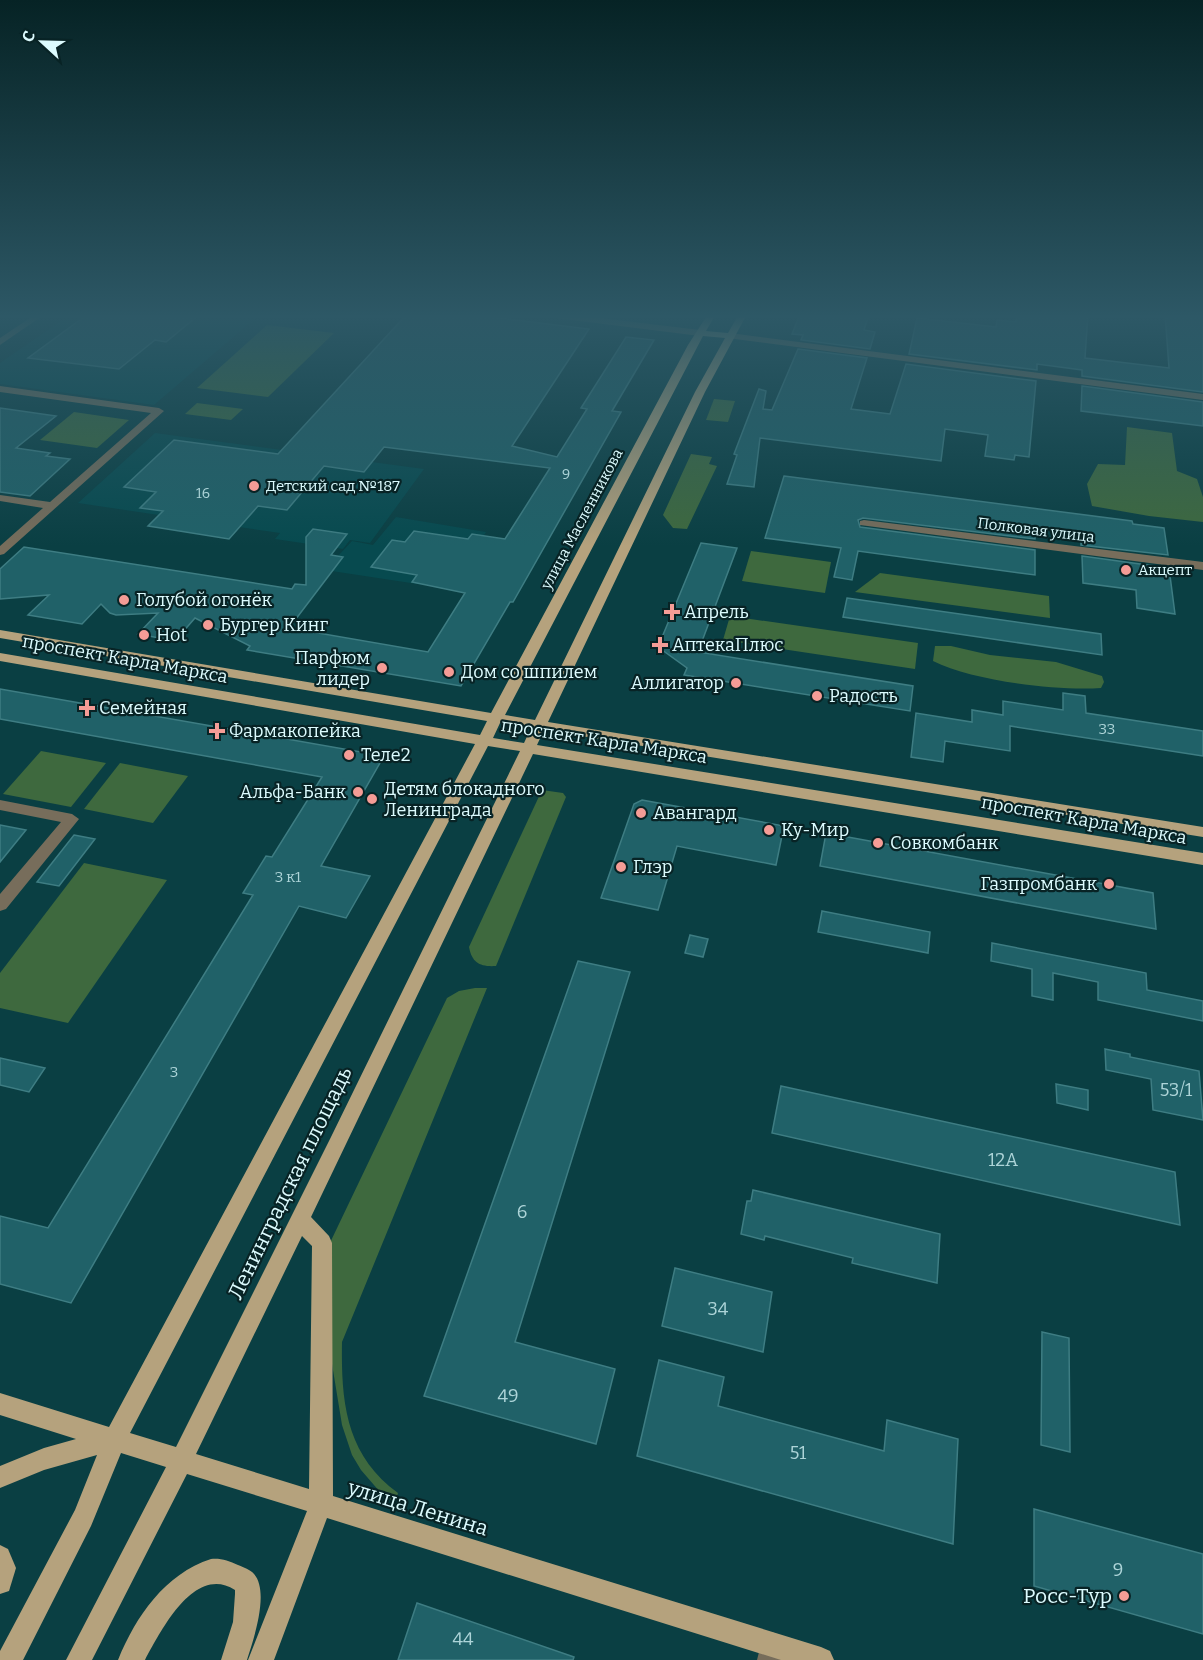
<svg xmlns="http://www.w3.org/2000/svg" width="1203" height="1660" font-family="Bitter,serif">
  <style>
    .built { fill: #074a4f }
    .green { fill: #3e693e }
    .building { fill: #206168; stroke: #3e7d83; stroke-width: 1.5 }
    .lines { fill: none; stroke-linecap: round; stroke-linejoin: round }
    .minor { fill: #776d5b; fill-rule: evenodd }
    .major { fill: #b5a27d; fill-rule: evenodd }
    .poi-dot { fill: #f59c96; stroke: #082325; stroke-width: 2 }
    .labels { text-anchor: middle; stroke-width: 4.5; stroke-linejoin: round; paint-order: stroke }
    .far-number-label { font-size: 14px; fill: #add4d8 }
    .far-poi-label { font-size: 15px; fill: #dcfbfe; stroke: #082325; text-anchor: start }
    .far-street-label { font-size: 15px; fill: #dcfbfe; stroke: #082325 }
    .number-label { font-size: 15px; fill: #add4d8 }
    .poi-label { font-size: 18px; fill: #dcfbfe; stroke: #082325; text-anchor: start }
    .street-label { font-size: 18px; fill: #dcfbfe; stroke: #082325 }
    .near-number-label { font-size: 18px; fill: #add4d8 }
    .near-street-label { font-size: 21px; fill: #dcfbfe; stroke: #082325 }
    .near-poi-label { font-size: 21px; fill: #dcfbfe; stroke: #082325; text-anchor: end }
  </style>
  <rect width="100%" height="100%" fill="#0a3f43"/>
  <g class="built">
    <path d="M71,314H260L154,405L0,384V363Z"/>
    <path d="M155,433L424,469L370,543L350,540L343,549L275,539L280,533L78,503Z"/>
    <path d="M396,517L486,532L459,576L433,572L424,585L325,570L352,541L373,545Z"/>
  </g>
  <g class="green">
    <path d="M267,325L334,333L268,397L197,388Z"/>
    <path d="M714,399L735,401L728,422L706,420Z"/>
    <path d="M197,403L243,409L231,420L185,414Z"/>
    <path d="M74,412L129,420L97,448L40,440Z"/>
    <path d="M1127,427L1172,433L1177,471L1197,479L1203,497V522L1149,516L1092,506L1087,484L1098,464L1125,465Z"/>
    <path d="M691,454L712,457L709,464L717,466L687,529L673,528L663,515Z"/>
    <path d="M751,551L831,562L825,593L742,581Z"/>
    <path d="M880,573L1049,596L1050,618L855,592Z"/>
    <path d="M730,616L918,643L915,669L723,640Z"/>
    <path d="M935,646H951L990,655L1056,662L1102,676L1104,682L1101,688C1056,691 973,681 933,661Z"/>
    <path d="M41,751L106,763L71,807L3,794Z"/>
    <path d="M120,763L188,776L153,823L84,809Z"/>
    <path d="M542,790L563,793L566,797L496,966C480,967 472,963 469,947Z"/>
    <path d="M84,863L167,880L68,1023L0,1008V973Z"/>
    <path d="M475,988H487L342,1342C341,1403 346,1455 398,1493L395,1503L380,1492L361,1470L352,1455L342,1425L332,1364L327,1249L447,998L459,991Z"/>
  </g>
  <g class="building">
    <path d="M88,314H200L166,342L155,340L119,369L28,358Z"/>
    <path d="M407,314H466L589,329L512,446L557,457L587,409L581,408L626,337L654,340L612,411L621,412L513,602H510L461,686L247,650L250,646L195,618L175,641L138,634L158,613L116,615L110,613L101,604L82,624L28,615L49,595L0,599V569L24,547L292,589L295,584L306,585V537L313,529L347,534L331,555L343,557L289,628L428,652L465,593L412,582L417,575L371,567L392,540L405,542L414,531L468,539L472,534L505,539L550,468L384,447L364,472L324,466L287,510L258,506L229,539L148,526L163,511L140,508L156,492L124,487L174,440L278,454Z"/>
    <path d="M800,314H869L864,330L875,332L870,349L801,340L803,335L792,334Z"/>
    <path d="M1016,314H1088L1085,358L1169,368L1165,314H1203V392L1082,376V370L1037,364V370L909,354L917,318L996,327L997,320L1016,322Z"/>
    <path d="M798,349L867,358L851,409L890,414L906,364L1036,381L1029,457L1015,455L1014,460L985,456L988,435L945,429L941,461L760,438L754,487L727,484L737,455L734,454L759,389L766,391L763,409L772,410Z"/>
    <path d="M1082,386L1203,402V426L1081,411Z"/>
    <path d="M0,408L56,416L16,448L50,453L46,456L70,459L30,496L0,492Z"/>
    <path d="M784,476L1132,521L1133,524L1164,528L1168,555L1081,545V534L1036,528L1035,539L863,518L858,520L860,527L1035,550V575L858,551L852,580L834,577L841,548L765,538Z"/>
    <path d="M701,543L737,548L698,652L913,686L910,711L684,675L687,668L658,647Z"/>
    <path d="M1082,556L1169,568L1175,614L1137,608L1136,590L1083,583Z"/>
    <path d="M847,598L1101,634L1102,655L843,617Z"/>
    <path d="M0,689L384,756L321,866L370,876L346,918L299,906L71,1303L0,1284V1216L48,1228L253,895L243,893L266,856L272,857L322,777L0,719Z"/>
    <path d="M1063,693L1085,696L1086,713L1203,731V756L1010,726V751L945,741L943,762L911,757L916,713L972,722V710L1003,715V701L1063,710Z"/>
    <path d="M642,800L784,826L776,865L677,846L658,910L601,898L634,804Z"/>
    <path d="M0,825L26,830L0,862Z"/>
    <path d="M826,833L1153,893L1156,929L820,866Z"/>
    <path d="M74,835L95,839L59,886L37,882Z"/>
    <path d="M822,911L930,932L928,953L818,932Z"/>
    <path d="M690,935L708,939L703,957L685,953Z"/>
    <path d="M992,943L1146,973L1147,990L1203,1001V1021L1098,1000V982L1053,973V1000L1032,996V969L991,961Z"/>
    <path d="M578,961L630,972L515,1342L615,1369L596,1444L424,1396Z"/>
    <path d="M1105,1049L1130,1054V1057L1199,1071L1203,1120L1153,1110L1151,1079L1106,1070Z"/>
    <path d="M0,1058L45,1068L29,1092L0,1085Z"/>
    <path d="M1056,1084L1088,1090V1110L1057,1103Z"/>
    <path d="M781,1086L1175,1172L1180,1225L772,1133Z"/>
    <path d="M753,1190L940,1234L937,1283L852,1263L853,1258L765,1236L764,1240L741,1234L747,1201H751Z"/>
    <path d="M675,1268L772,1292L763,1352L662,1326Z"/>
    <path d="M1042,1332L1069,1338L1070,1452L1041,1445Z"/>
    <path d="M659,1360L724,1377L718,1406L884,1451L887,1420L958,1439L953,1544L637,1456Z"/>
    <path d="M1034,1509L1203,1554V1634L1034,1586Z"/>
    <path d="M417,1603L574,1657L573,1660H398Z"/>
  </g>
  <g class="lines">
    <g class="minor">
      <path d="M36,314H45L0,345V338Z"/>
      <path d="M544,314H567L700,330L704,333L700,336L548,317Z"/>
      <path d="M730,333L1203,394V400L727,338V334Z"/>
      <path d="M0,386L159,408L164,411L4,554L0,555V546L43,508L0,501V495L50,502L151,413L0,392Z"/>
      <path d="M864,520L1203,562V570L860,525V521Z"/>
      <path d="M0,800L72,814L79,819L6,909L0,911V894L61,822L0,810Z"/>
      <path d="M772,1632L781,1636L785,1645L783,1660H757L763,1636Z"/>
    </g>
    <g class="major">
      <path d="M708,314H716L706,331L728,333L739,314H747L705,392L548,722L1203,827V837L544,730L537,745L1203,853V865L533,754L311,1217L329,1236L332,1243L333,1496L821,1647L830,1651L834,1660H781L327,1518L274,1660H248L307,1511L187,1474L92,1660H66L166,1467L121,1453L91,1526L23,1660H0V1651L75,1510L97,1455L44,1470L0,1488V1466L44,1448L76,1439L0,1415V1393L109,1427L475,744L0,661V653L480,735L487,721L0,638V630L491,713L688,345ZM703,336L725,338L695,392L535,720L505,715ZM500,723L531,728L524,743L493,738ZM488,746L520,751L331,1137L176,1447L130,1433ZM302,1236L312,1246L309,1489L196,1454Z"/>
      <path d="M0,1545L8,1549L16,1568L9,1591L0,1594Z"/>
      <path d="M211,1559C221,1558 229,1561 238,1565C243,1567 251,1570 254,1574C270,1592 253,1641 247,1660H221L233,1622L235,1594V1590C194,1564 161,1631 145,1660H118C136,1616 165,1574 211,1559Z"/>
    </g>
  </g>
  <linearGradient id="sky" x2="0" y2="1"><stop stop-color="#062325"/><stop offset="0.58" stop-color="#2d5866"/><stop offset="1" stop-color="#2d5866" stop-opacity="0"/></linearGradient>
  <rect width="1203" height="546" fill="url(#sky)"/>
  <g class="poi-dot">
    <circle cx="254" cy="486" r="6"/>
    <circle cx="1126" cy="570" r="6"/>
    <circle cx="124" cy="600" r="6"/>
    <path d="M669 603h6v6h6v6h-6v6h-6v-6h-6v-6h6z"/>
    <circle cx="208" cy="625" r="6"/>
    <circle cx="144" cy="635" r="6"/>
    <path d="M657 636h6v6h6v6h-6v6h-6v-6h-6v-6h6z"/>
    <circle cx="382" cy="668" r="6"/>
    <circle cx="449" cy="672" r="6"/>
    <circle cx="736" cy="683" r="6"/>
    <circle cx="817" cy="696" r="6"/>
    <path d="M84 699h6v6h6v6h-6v6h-6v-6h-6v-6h6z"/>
    <path d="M214 722h6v6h6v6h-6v6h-6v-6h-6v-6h6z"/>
    <circle cx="349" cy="755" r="6"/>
    <circle cx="358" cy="792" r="6"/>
    <circle cx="372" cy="799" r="6"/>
    <circle cx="641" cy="813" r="6"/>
    <circle cx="769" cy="830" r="6"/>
    <circle cx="878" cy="843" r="6"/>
    <circle cx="621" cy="867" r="6"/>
    <circle cx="1109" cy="884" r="6"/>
    <circle cx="1124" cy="1596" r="6"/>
  </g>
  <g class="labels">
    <g class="far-number-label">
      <text x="566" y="479">9</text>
      <text x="203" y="498">16</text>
    </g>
    <g class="far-poi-label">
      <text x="266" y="491">Детский сад №187</text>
      <text x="1138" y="575">Акцепт</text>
    </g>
    <g class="far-street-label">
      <text transform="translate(582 519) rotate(-62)" y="5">улица Масленникова</text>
      <text transform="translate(1036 530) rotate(7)" y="5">Полковая улица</text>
    </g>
    <g class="number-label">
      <text x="1107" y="734">33</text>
      <text x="288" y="882">3 к1</text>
      <text x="174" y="1077">3</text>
    </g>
    <g class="poi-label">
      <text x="136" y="606">Голубой огонёк</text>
      <text x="684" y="618">Апрель</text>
      <text x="220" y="631">Бургер Кинг</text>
      <text x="156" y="641">Hot</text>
      <text x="672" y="651">АптекаПлюс</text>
      <text x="370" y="664" text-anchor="end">Парфюм<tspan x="370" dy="21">лидер</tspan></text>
      <text x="461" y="678">Дом со шпилем</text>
      <text x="724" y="689" text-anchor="end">Аллигатор</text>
      <text x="829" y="702">Радость</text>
      <text x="99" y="714">Семейная</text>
      <text x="229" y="737">Фармакопейка</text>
      <text x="361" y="761">Теле2</text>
      <text x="384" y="795">Детям блокадного<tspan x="384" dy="21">Ленинграда</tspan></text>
      <text x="346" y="798" text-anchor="end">Альфа-Банк</text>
      <text x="653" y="819">Авангард</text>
      <text x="781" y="836">Ку-Мир</text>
      <text x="890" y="849">Совкомбанк</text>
      <text x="633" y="873">Глэр</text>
      <text x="1097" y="890" text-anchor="end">Газпромбанк</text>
    </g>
    <g class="street-label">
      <text transform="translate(125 659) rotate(10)" y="6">проспект Карла Маркса</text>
      <text transform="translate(604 741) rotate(9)" y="6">проспект Карла Маркса</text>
      <text transform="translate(1084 820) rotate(10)" y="6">проспект Карла Маркса</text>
    </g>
    <g class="near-number-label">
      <text x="1176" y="1096">53/1</text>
      <text x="1003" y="1166">12А</text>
      <text x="522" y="1218">6</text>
      <text x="718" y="1315">34</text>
      <text x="508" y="1402">49</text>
      <text x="798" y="1459">51</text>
      <text x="1118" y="1576">9</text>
      <text x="463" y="1645">44</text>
    </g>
    <g class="near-street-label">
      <text transform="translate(290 1183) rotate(-64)" y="7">Ленинградская площадь</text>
      <text transform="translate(418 1508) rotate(17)" y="7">улица Ленина</text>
    </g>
    <g class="near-poi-label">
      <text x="1112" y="1603">Росс-Тур</text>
    </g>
  </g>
  <g transform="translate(42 42) rotate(292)" stroke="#082325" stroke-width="4.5" paint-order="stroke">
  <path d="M0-4.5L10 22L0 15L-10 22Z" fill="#dcfbfe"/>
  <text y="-9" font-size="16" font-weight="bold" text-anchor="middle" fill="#dcfbfe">С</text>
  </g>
</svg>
